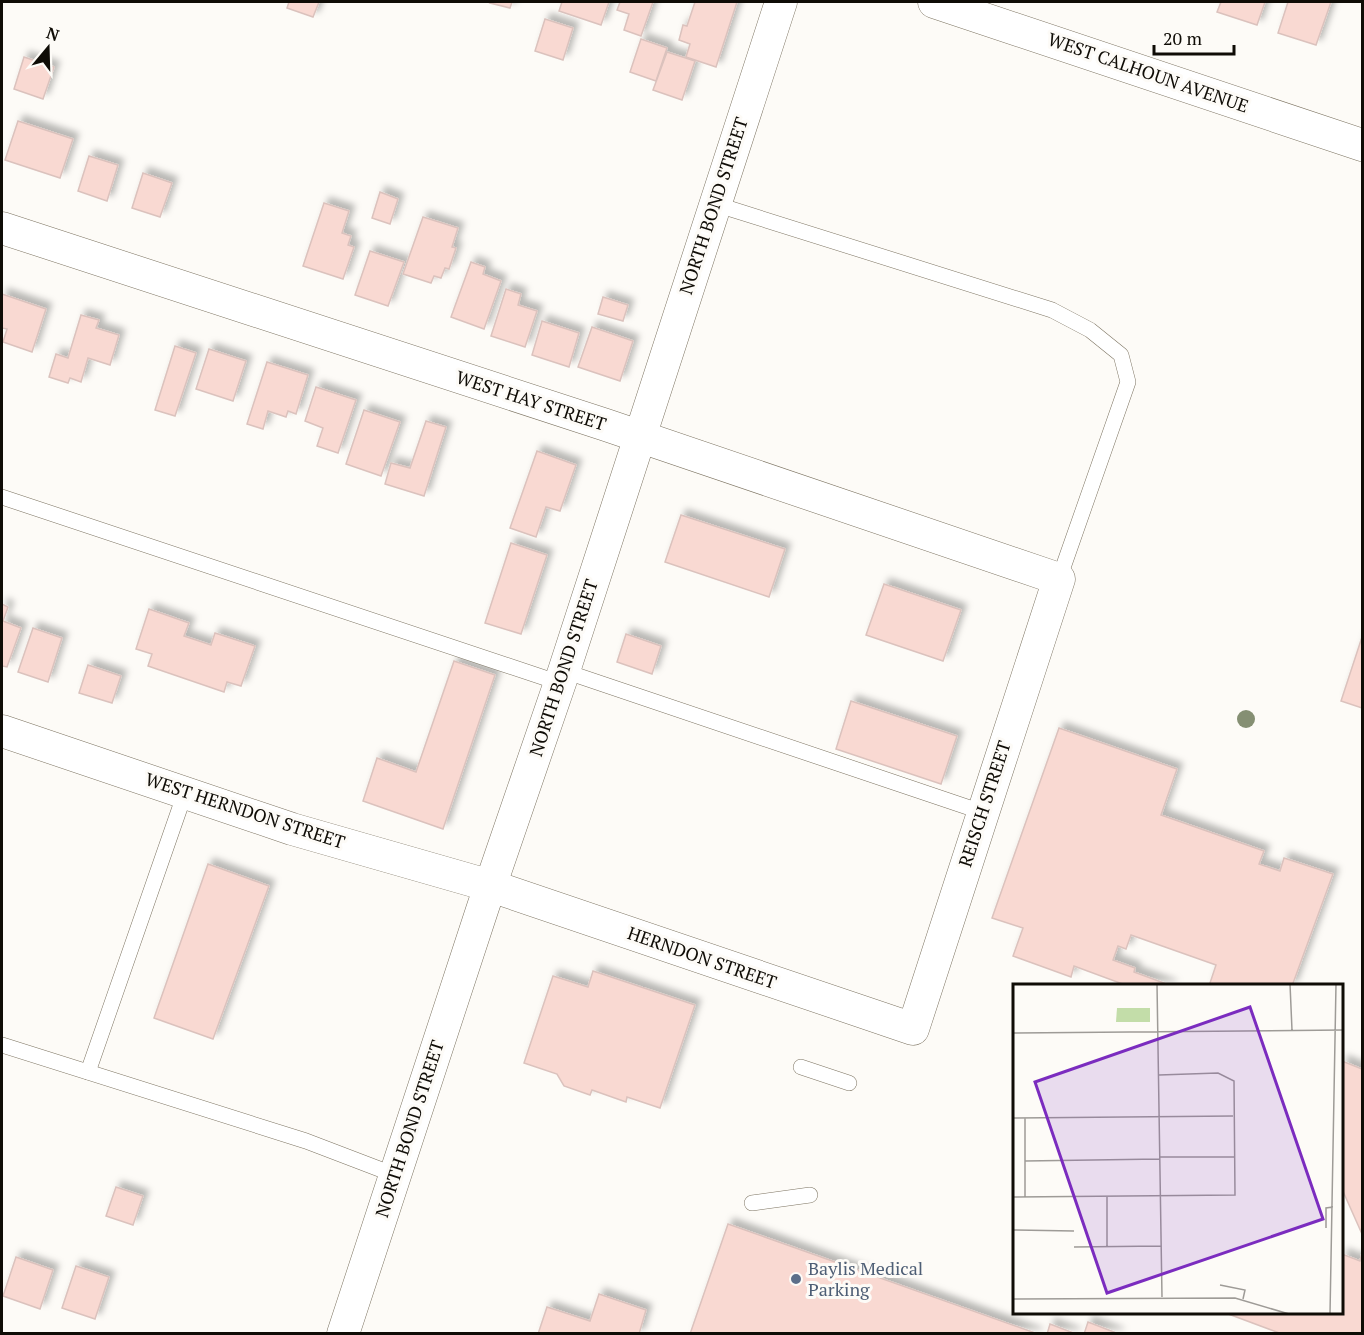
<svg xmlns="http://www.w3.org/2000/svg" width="1364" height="1335" font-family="'PT Serif',serif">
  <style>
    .building { fill: #f9d9d2; stroke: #dbc2bd; stroke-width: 1.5; filter: url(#shadow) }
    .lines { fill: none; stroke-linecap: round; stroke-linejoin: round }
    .lane-casing { stroke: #7d7462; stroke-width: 16 }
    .street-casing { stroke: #7d7462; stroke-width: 33 }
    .lane { stroke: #fff; stroke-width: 15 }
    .street { stroke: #fff; stroke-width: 32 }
    .tree { fill: #858f73 }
    .service-dot { fill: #5c6f8a; stroke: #fdfbf7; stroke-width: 2 }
    .labels { text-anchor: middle; stroke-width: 6; stroke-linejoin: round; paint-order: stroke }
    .street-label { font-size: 18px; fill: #0f0c06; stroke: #fdfbf7 }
    .service-label { font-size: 18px; fill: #4e5e75; stroke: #fdfbf7; text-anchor: start }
    .inset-road { fill: none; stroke: #9e9b97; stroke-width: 1.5 }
    .view { fill: #7b2cbf; fill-opacity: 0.15; stroke: #7b2cbf; stroke-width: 3 }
    .inset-edge { fill: none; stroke: #0f0c06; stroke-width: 3 }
  </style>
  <defs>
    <filter id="shadow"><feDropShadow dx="5.5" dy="-5.5" stdDeviation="3" flood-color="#0004"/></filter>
  </defs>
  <rect width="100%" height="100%" fill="#fdfbf7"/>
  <g class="building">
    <path d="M289,2H319L313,17L287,8Z"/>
    <path d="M491,2H512L510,8L490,3Z"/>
    <path d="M562,2H609L601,25L559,11Z"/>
    <path d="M620,2H653L641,36L624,30L629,14L617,10Z"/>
    <path d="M695,2H737L716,67L686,57L690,44L679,40L683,25L687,26Z"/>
    <path d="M1221,2H1265L1257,25L1217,12Z"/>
    <path d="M1288,2H1331L1316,45L1278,33Z"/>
    <path d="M545,19L573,28L563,60L535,51Z"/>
    <path d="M641,39L667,48L656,81L630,72Z"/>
    <path d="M667,52L695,61L682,100L653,90Z"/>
    <path d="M24,57L54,67L43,99L14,89Z"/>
    <path d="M18,121L73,139L60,178L5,160Z"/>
    <path d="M89,156L118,165L107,201L78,191Z"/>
    <path d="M143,173L172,183L160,217L132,208Z"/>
    <path d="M380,192L398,199L390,224L372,218Z"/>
    <path d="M324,203L349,211L342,233L351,236L348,245L354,247L343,279L303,266Z"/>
    <path d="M423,217L458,228L452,247L456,248L449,269L445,268L441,278L434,276L431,283L403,274Z"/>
    <path d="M370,251L404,262L388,306L355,295Z"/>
    <path d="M471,262L485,267L483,274L501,281L484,329L451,317Z"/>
    <path d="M506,289L521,294L518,305L537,311L525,347L491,336Z"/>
    <path d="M2,294L46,309L32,352L3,342L7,329L2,328Z"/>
    <path d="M603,297L628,305L623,321L598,314Z"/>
    <path d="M81,315L99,320L96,328L119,335L110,365L88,358L81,382L70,378L68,383L49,377L56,354L68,358Z"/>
    <path d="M542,321L579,333L569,367L532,355Z"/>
    <path d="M592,327L633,341L620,381L578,367Z"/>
    <path d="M175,346L196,353L175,416L155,410Z"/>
    <path d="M209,349L246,361L233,401L196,389Z"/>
    <path d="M267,362L308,375L296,414L288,411L286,417L268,411L263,429L247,424Z"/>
    <path d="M316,387L356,400L338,453L317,446L323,428L305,421Z"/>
    <path d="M364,410L400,422L381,476L346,464Z"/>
    <path d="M426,421L446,427L424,496L385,484L391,463L410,468Z"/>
    <path d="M537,451L576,465L560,511L546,507L536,537L510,528Z"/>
    <path d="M681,515L785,549L769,597L665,562Z"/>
    <path d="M511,543L547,555L521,634L485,623Z"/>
    <path d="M884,584L961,610L943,661L866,635Z"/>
    <path d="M2,604L8,607L3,621L21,628L7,667L2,666Z"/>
    <path d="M149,609L189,623L184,636L211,645L215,633L255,646L241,686L227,682L224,692L148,666L152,654L136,649Z"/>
    <path d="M33,628L62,638L48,682L18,672Z"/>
    <path d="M626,634L661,646L652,674L617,662Z"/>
    <path d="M1362,637V708L1341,701Z"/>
    <path d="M454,661L495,675L443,829L363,801L377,758L416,772Z"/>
    <path d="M88,665L121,676L112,703L79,693Z"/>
    <path d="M851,701L957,736L941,784L836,749Z"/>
    <path d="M1059,728L1177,769L1161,815L1264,851L1259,864L1280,871L1284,858L1333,874L1292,986H1209L1216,965L1131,935L1126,949L1118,946L1113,960L1135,968L1134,972L1172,986H1128L1074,966L1071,977L1013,956L1023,928L992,918Z"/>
    <path d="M208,864L269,886L213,1039L154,1018Z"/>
    <path d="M593,971L695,1005L660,1108L627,1097L626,1102L592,1090L590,1095L564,1086L557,1074L524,1063L553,976L588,987Z"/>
    <path d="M1342,1061L1362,1069V1234L1342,1189Z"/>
    <path d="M116,1187L143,1196L133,1225L106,1216Z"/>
    <path d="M728,1224L1038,1334H690Z"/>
    <path d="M1362,1253V1328L1361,1334H1282L1223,1312H1342V1254L1360,1261Z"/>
    <path d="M16,1257L53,1270L40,1309L3,1296Z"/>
    <path d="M76,1266L109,1277L95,1319L62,1308Z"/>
    <path d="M599,1294L646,1310L639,1334H538L547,1307L590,1321Z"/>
    <path d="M1088,1322L1119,1334H1084Z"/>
    <path d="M1050,1324L1076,1334H1047Z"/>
  </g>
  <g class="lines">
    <defs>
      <g id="lane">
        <path d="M715,204L1052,310L1090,330L1121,355L1128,382L1059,579"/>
        <path d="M2,497L560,683"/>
        <path d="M564,671L982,812"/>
        <path d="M2,1045L306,1141L395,1175"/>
        <path d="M801,1067L849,1083"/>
        <path d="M88,1072L185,793"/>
        <path d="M752,1203L810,1195"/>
      </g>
      <g id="street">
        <path d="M934,2L1362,145"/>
        <path d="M2,228L606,425L1059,579L913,1029L491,886L292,829L2,731"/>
        <path d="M343,1334L483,907L564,671L781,2"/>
      </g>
    </defs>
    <use href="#lane" class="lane-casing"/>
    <use href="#street" class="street-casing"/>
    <use href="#lane" class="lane"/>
    <use href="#street" class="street"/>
  </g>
  <circle class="tree" cx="1246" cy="719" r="9"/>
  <circle class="service-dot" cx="796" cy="1279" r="6"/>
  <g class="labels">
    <g class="street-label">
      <text transform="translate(1148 73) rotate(19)" y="6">WEST CALHOUN AVENUE</text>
      <text transform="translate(714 206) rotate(-72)" y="6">NORTH BOND STREET</text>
      <text transform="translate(531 401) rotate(18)" y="6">WEST HAY STREET</text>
      <text transform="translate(564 668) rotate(-72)" y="6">NORTH BOND STREET</text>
      <text transform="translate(985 804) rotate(-72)" y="6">REISCH STREET</text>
      <text transform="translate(245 811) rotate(18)" y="6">WEST HERNDON STREET</text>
      <text transform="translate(702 958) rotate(19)" y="6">HERNDON STREET</text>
      <text transform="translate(410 1129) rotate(-72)" y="6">NORTH BOND STREET</text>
    </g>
    <g class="service-label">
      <text x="808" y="1275">Baylis Medical<tspan x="808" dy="21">Parking</tspan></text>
    </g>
  </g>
  <g transform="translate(1013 984)">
    <rect width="330" height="330" fill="#fdfbf7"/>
    <path d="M104,24H137V38H103Z" fill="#c3dda9"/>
    <path class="inset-road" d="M144,0L149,313M277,0L279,46M0,49L330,46M0,134L220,132M12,134V213M147,173H221M12,177L147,175M0,213L222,211L221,97L205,89L146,91M313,244V224L320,223M0,246L61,247M94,262V213M61,263L148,262M207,301L232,306L230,315M0,315L222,314L276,330M317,330L323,0"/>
    <path class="view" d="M237,23L310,235L94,309L22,98Z"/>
    <rect width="330" height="330" class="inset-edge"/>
  </g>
  <rect width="1364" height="1335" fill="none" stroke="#0f0c06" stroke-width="6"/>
  <g transform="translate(48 48) rotate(19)" stroke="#fdfbf7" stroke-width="4.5" paint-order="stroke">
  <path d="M0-4.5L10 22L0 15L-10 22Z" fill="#0f0c06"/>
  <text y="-9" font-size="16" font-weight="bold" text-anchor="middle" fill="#0f0c06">N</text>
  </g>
  <path d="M1154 45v9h80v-9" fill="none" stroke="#0f0c06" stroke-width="3"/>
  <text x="1163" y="45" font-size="18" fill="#0f0c06" stroke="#fdfbf7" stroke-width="4.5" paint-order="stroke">20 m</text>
</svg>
